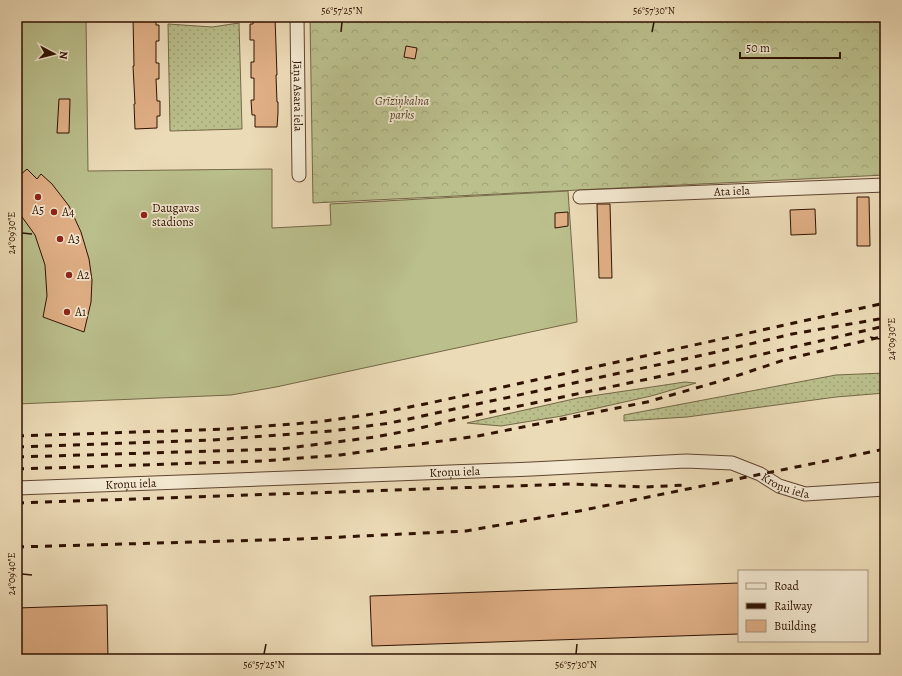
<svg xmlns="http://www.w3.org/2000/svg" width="902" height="676" font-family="Alegreya,serif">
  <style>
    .grass { fill: url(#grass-dots); stroke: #756847 }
    .forest { fill: url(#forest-crowns); stroke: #756847 }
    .garden { fill: #babf8c; stroke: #756847 }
    .building { fill: #e0af86; stroke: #301202 }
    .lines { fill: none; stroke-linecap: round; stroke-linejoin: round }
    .street-casing { stroke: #5f442f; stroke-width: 15 }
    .street { stroke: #f3e8d0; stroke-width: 13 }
    .rail { stroke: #301202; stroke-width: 3; stroke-dasharray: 7 7; stroke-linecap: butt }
    .ticks { fill: none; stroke: #301202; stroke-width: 1.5 }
    .poi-dot { fill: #8f2418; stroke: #f3e8d0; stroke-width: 1.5 }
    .labels { text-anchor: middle; stroke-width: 3.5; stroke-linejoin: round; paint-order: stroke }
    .street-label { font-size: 12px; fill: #301202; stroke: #f3e8d0 }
    .park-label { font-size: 12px; font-style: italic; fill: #59462b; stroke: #f3e8d0 }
    .poi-label { font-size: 12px; fill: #301202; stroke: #f3e8d0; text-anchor: start }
    .neatline { fill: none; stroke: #301202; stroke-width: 1.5 }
    .ticks-label { font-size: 10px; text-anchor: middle; fill: #301202 }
  </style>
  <defs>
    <pattern id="grass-dots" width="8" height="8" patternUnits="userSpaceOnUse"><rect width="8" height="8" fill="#babf8c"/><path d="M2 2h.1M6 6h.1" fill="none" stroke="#a0a377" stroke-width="1.8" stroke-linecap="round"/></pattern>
    <pattern id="forest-crowns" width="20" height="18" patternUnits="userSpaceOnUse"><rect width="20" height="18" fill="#babf8c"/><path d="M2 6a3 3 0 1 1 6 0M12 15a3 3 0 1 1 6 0" fill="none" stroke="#a0a377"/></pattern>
  </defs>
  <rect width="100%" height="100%" fill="#ecdbb7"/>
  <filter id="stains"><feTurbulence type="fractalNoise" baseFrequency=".005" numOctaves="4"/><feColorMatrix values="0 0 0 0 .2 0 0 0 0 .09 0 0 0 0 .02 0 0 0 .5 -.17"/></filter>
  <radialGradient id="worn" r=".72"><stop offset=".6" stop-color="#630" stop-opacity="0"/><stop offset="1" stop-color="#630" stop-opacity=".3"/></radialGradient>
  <g class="grass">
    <path d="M239,23L242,129L170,131L168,24L212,27Z"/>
    <path d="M885,373V393L836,397L687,417L624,421V415L836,375Z"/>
    <path d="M685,382L696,383L651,396L562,416L501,426L467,423L578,398Z"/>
  </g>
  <path class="forest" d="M310,17H885V175L313,203Z"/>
  <path class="garden" d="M17,17H86L88,171L272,169V228L331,225L330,204L568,191L577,322L276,387L231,395L17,404Z"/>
  <g class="building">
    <path d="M133,17H156V25H159V41H156V63H159V79H156L157,101H160V116H157V128L135,129L134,104H135L133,66H134Z"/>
    <path d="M253,17H275L277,75H276L277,102H278V113L277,127H255V115H252L251,100H254V78H251V62H254V40H250V24H253Z"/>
    <path d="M406,46L417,48L415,59L404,57Z"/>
    <path d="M59,99H70L69,133H57Z"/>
    <path d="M27,169L37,179L41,174L52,184L69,206L81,232L89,259L92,280L91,302L84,332L43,317L47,296L45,265L35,235L17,210V178Z"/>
    <path d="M857,197H869L870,246H857Z"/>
    <path d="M597,204H610L612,278H599Z"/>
    <path d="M815,209L816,234L791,235L790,210Z"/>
    <path d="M568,212V226L555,228V213Z"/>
    <path d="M739,583V634L372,646L370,596Z"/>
    <path d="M107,605L108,659H17V608Z"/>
  </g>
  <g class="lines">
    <defs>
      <g id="street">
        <path id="s1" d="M297,17L299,175"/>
        <path id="s2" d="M580,197L885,185"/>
        <path id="s3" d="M17,488L532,469L686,461L732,463L760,474L779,486L805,494L885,489"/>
      </g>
    </defs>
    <use href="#street" class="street-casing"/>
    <use href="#street" class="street"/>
    <g class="rail">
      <path d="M17,436L228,429L318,422L379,413L425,404L526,382L885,303"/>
      <path d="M17,447L212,440L332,431L390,423L712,353L792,334L885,318"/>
      <path d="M17,457L281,449L375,437L412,430L453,420L724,363L885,326"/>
      <path d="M17,469L262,461L340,455L478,436L647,402L724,380L787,359L885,336"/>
      <path d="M17,503L570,484L645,487L687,485"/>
      <path d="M17,547L300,539L466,531L579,511L885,449"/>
    </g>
  </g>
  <path class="ticks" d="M341,32L342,22M652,32L654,22M22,233L32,234M870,337L880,339M22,574L32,575M264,654L266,644M576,654L577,644"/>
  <g class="poi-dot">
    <circle cx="38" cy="197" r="4"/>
    <circle cx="54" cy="212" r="4"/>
    <circle cx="144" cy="215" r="4"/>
    <circle cx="60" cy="239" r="4"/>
    <circle cx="69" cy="275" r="4"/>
    <circle cx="67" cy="312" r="4"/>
  </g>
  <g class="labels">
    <g class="street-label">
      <text dy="4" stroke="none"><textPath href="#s1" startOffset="79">Jāņa Asara iela</textPath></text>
      <text dy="4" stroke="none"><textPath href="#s2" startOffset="152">Ata iela</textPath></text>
      <text dy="4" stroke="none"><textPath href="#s3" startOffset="438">Kroņu iela</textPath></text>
      <text dy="4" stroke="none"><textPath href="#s3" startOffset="774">Kroņu iela</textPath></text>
      <text dy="4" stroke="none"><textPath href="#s3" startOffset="114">Kroņu iela</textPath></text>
    </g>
    <g class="park-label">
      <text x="402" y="105">Grīziņkalna<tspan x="402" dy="14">parks</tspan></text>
    </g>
    <g class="poi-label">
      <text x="152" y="212">Daugavas<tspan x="152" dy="14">stadions</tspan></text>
      <text x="38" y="214" text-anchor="middle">A5</text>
      <text x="62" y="216">A4</text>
      <text x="68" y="243">A3</text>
      <text x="77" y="279">A2</text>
      <text x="75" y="316">A1</text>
    </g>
  </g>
  <rect width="902" height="676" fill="none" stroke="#ecdbb7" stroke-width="44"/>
  <rect x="738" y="570" width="130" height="72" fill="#f3e8d0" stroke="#a5927e"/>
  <rect x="746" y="583" width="20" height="6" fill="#f3e8d0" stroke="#a5927e"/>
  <text x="774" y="590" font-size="12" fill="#301202">Road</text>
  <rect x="746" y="603" width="20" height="6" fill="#301202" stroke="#a5927e"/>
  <text x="774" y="610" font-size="12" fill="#301202">Railway</text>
  <rect x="746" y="620" width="20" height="12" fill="#e0af86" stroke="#a5927e"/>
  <text x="774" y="630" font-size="12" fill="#301202">Building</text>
  <g transform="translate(54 54) rotate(97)" stroke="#f3e8d0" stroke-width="3" paint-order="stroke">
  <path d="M0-3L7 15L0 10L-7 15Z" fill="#301202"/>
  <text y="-6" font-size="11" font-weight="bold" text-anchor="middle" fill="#301202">N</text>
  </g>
  <path d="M740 52v6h100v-6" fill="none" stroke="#301202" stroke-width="2"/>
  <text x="746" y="52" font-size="12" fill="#301202" stroke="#f3e8d0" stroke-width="3" paint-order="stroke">50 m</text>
  <rect x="22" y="22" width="858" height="632" class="neatline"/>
  <g class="ticks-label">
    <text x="342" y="14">56°57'25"N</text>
    <text x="654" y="14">56°57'30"N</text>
    <text transform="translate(11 233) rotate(-90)" y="4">24°09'30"E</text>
    <text transform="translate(891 339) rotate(-90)" y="4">24°09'30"E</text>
    <text transform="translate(11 574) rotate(-90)" y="4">24°09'40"E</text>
    <text x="264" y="668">56°57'25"N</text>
    <text x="576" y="668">56°57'30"N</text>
  </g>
  <rect width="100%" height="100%" filter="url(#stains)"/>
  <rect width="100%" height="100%" fill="url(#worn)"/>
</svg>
